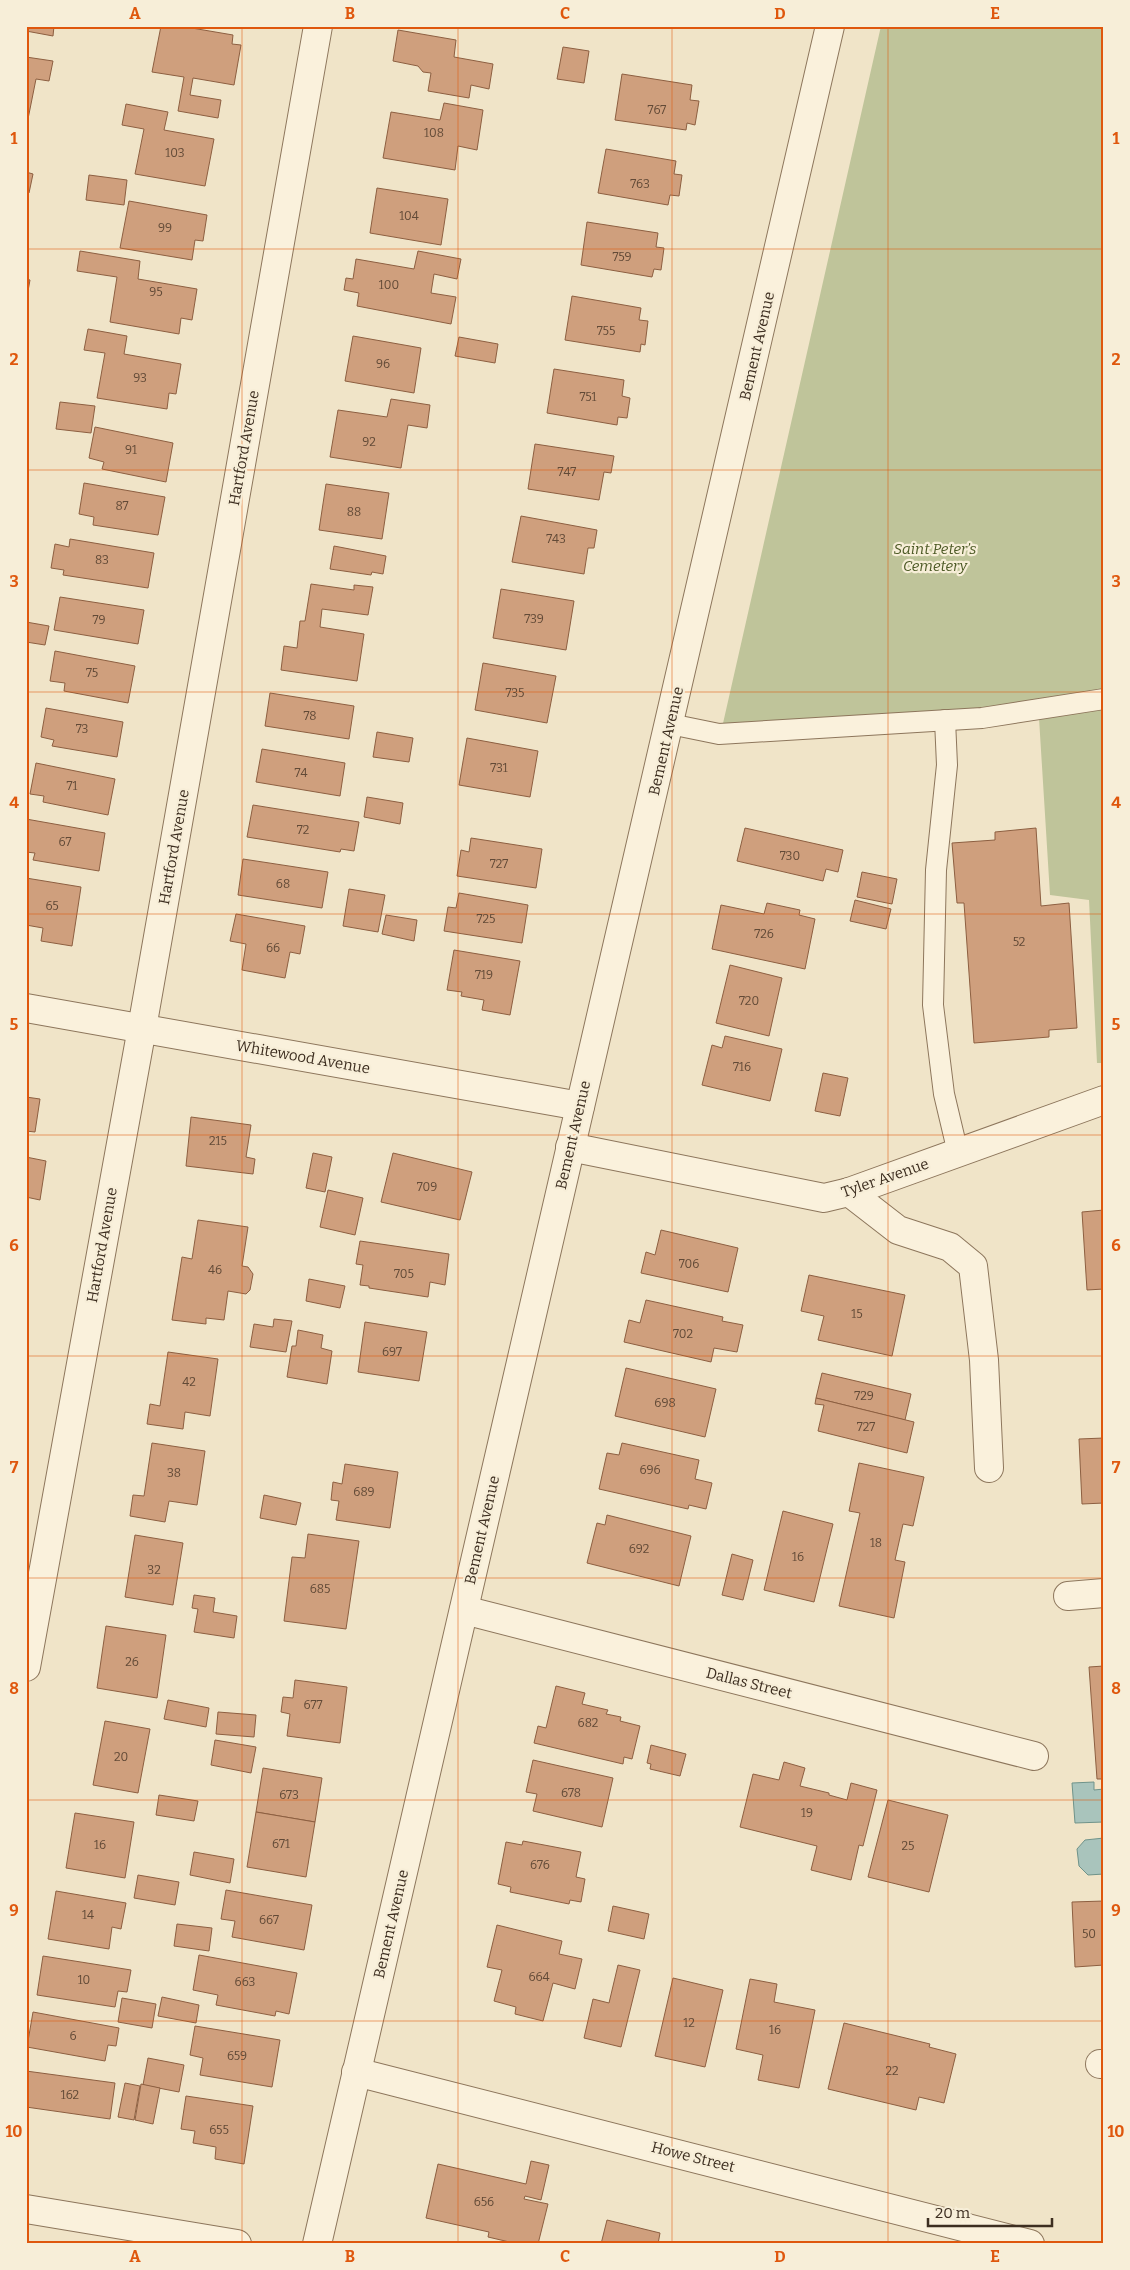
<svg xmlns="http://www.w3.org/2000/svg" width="1130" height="2270" font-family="Bitter,serif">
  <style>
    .cemetery { fill: #bfc49a }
    .water { fill: #a9c4bc; stroke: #6f938a }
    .building { fill: #cf9f7d; stroke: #8d5f41 }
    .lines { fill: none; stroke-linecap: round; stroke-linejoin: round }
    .service-casing { stroke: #8d765c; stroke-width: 22 }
    .minor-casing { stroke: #8d765c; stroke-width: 30 }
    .tertiary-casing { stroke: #8d765c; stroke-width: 30 }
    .service { stroke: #faf1dc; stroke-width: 20 }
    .minor { stroke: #faf1dc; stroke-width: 28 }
    .tertiary { stroke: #faf1dc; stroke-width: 28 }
    .grid { fill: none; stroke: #df570d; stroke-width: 1; stroke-opacity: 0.55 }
    .labels { text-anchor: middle; stroke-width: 4.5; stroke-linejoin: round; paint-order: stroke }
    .number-label { font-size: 12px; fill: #624a37 }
    .street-label { font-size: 15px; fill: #3d2e20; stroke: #f7eed8 }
    .park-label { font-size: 15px; font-style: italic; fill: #4d5a26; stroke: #f7eed8 }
    .neatline { fill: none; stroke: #df570d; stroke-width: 2 }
    .grid-label { font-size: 16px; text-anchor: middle; font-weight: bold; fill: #df570d }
  </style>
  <rect width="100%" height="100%" fill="#f0e4c8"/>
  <path class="cemetery" d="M881,26H1104V1063H1097L1089,900L1050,895L1039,718L719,741Z"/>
  <g class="water">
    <path d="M1094,1782V1790L1104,1789V1822L1075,1823L1072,1783Z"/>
    <path d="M1104,1838V1874L1088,1875L1079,1866L1077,1849L1085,1840Z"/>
  </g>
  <g class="building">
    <path d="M26,26H54L53,36L26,31Z"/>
    <path d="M161,26H180L233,35L232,44L241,45L234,85L193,78L190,95L221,100L218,118L178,111L184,77L152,72Z"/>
    <path d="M398,30L456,40L454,57L493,64L489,89L471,85L469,98L428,91L431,73L423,72L418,66L393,61Z"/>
    <path d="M563,47L589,51L584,83L557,79Z"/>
    <path d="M26,57L53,61L49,81L36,79L26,129Z"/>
    <path d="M622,74L692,85L690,100L699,101L695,125L687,123L686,130L615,120Z"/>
    <path d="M444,103L483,110L477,150L458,146L455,170L383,158L391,112L440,120Z"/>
    <path d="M126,104L168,112L164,130L214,139L205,186L135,174L144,129L122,125Z"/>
    <path d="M606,149L676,161L674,174L682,175L679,196L670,195L668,205L598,193Z"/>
    <path d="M26,172L33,174L29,193L26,192Z"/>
    <path d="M89,175L127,180L124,205L86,200Z"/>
    <path d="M377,188L448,199L441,245L370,233Z"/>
    <path d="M129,201L207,215L203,241L195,240L192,260L120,248Z"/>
    <path d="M587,222L658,233L656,247L664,248L661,270L654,269L652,277L581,265Z"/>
    <path d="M80,251L140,261L138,279L197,289L192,320L181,318L179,334L110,322L117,277L77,271Z"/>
    <path d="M418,251L461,259L457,279L434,274L431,293L456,297L451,324L357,306L359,293L344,290L346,278L353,279L356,259L414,269Z"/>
    <path d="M26,279L30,280L26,302Z"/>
    <path d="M572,296L641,308L639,320L648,321L645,345L641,344L640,352L565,340Z"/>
    <path d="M88,329L127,336L124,354L181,364L176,394L169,393L167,409L97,398L105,353L84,350Z"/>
    <path d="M353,336L421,348L414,393L345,381Z"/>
    <path d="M459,337L498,344L495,363L455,356Z"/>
    <path d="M554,369L624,380L622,396L630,398L627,418L618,417L617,425L547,413Z"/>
    <path d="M391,399L430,405L427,428L408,425L401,468L330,457L338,410L387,417Z"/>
    <path d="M60,402L95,406L91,433L56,429Z"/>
    <path d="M95,427L173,443L166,482L102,469L104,462L89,458Z"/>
    <path d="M535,444L614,456L611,473L604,472L599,500L528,489Z"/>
    <path d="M84,483L165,497L158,535L93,525L94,517L79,514Z"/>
    <path d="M326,484L389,493L382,539L319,530Z"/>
    <path d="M521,516L597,530L594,548H588L584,574L512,562Z"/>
    <path d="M70,539L154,553L148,588L63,575L64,570L51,568L55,544L69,547Z"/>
    <path d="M334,546L386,556L383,574L372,572L371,575L330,569Z"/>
    <path d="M311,584L354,590V585L373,587L368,615L322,609L320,627L364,634L357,681L281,670L284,646L297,648L300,621H305Z"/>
    <path d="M501,589L574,601L566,650L493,638Z"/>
    <path d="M60,597L144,610L138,644L54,630Z"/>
    <path d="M26,622L49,626L45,645L26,642Z"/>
    <path d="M55,651L135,666L128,703L64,691L65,683L50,681Z"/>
    <path d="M483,663L556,676L547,723L475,710Z"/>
    <path d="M270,693L354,706L349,739L265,726Z"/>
    <path d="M46,708L123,722L117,757L52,746L54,740L41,737Z"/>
    <path d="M377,732L413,738L409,762L373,757Z"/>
    <path d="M467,738L538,751L530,797L459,785Z"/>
    <path d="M262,749L345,763L340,796L256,782Z"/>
    <path d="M36,763L115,779L108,815L43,802L44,796L30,794Z"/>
    <path d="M367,797L403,803L400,824L364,817Z"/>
    <path d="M253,805L359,822L354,851L341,849L340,852L247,837Z"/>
    <path d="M26,819L105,833L99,871L33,860L35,853L26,852Z"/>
    <path d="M745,828L843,850L838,872L826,869L823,881L737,861Z"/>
    <path d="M1036,828L1041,906L1069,903L1077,1028L1049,1030V1037L974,1043L964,903H957L952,843L995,840V832Z"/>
    <path d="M471,838L542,849L536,888L457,876L461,850L469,852Z"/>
    <path d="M243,859L328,872L322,908L238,895Z"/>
    <path d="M862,872L897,879L892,904L857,897Z"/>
    <path d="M26,878L81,887L72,946L41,941L43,928L26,925Z"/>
    <path d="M349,889L385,895L378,932L343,926Z"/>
    <path d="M459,893L528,905L522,943L444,931L448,907L456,908Z"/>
    <path d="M855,900L891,909L886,929L850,921Z"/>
    <path d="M767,903L800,910L799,915L815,919L805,969L712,949L721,905L764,914Z"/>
    <path d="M236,914L305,926L300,954L290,952L285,978L242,970L246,944L230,941Z"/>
    <path d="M386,915L417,920L414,941L382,934Z"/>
    <path d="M454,950L520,961L510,1015L482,1010L484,1000L461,996L462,992L447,990Z"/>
    <path d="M730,965L782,978L769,1036L716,1023Z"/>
    <path d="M725,1036L782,1049L770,1101L702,1085L712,1045L722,1048Z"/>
    <path d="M823,1073L848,1078L840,1116L815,1111Z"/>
    <path d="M26,1097L40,1099L35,1132L26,1131Z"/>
    <path d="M191,1117L251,1125L246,1157L255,1159L253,1174L186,1166Z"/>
    <path d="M313,1153L332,1157L325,1192L306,1188Z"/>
    <path d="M393,1153L472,1172L460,1220L381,1202Z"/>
    <path d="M26,1157L46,1161L40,1200L26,1197Z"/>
    <path d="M328,1190L363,1198L355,1235L320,1227Z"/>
    <path d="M1104,1210V1289L1087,1290L1082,1212Z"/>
    <path d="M198,1220L248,1227L242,1266L248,1267L253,1274L250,1290L246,1294L228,1291L224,1320L206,1318V1324L172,1320L182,1257L192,1259Z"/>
    <path d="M661,1230L738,1248L728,1292L641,1273L646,1252L655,1255Z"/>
    <path d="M360,1241L449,1254L445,1285L430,1282L428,1297L369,1288V1286L360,1285L363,1265L356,1264Z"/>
    <path d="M809,1275L905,1295L892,1356L818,1340L824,1316L801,1311Z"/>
    <path d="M309,1279L345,1286L340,1308L306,1301Z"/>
    <path d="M646,1300L723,1317L722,1321L743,1325L737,1352L714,1348L711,1362L624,1342L629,1320L640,1323Z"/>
    <path d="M274,1319L292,1321L286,1352L250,1347L254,1324L273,1327Z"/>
    <path d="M365,1322L427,1332L419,1381L358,1372Z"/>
    <path d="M298,1330L323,1335L321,1348L332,1351L327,1384L287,1377L292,1346H296Z"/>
    <path d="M168,1352L218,1359L210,1416L185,1412L183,1429L147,1424L150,1404L160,1406Z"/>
    <path d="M626,1368L716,1389L705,1437L615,1416Z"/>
    <path d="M822,1373L911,1394L905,1420L816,1398Z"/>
    <path d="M816,1398L914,1422L907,1453L818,1431L824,1405L815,1404Z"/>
    <path d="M1104,1438V1503L1082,1504L1079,1439Z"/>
    <path d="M152,1443L205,1451L197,1505L169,1501L165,1522L130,1516L133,1495L144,1496Z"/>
    <path d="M622,1443L699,1460L695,1479L712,1483L706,1509L689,1505L688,1509L599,1489L607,1453L619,1455Z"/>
    <path d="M859,1463L924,1477L913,1526L903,1524L895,1560L905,1562L894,1618L839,1606L860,1513L849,1511Z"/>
    <path d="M345,1464L398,1472L390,1528L336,1520L339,1501L331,1500L333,1482L342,1484Z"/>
    <path d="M264,1495L301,1503L296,1525L260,1518Z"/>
    <path d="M783,1511L833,1524L814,1602L764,1590Z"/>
    <path d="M607,1515L691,1536L679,1586L587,1563L597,1523L605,1525Z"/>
    <path d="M308,1534L359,1541L346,1629L284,1621L292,1557L305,1558Z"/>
    <path d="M135,1535L183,1543L173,1605L125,1597Z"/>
    <path d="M732,1554L753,1560L743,1600L722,1595Z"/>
    <path d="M194,1595L215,1598L213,1612L237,1616L234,1638L194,1632L198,1609L192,1608Z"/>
    <path d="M106,1626L166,1635L157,1698L97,1688Z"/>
    <path d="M1104,1666V1779H1097L1089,1667Z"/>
    <path d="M295,1680L347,1687L340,1743L287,1736L290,1714L281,1712L283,1697L293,1698Z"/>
    <path d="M556,1686L585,1693L582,1704L608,1710L606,1714L621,1717L620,1721L640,1726L632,1759L624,1757L623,1764L534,1743L538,1726L546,1728Z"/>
    <path d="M168,1700L209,1708L206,1727L164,1719Z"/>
    <path d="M218,1712L256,1715L254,1737L216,1734Z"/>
    <path d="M105,1721L150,1729L138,1793L93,1785Z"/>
    <path d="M215,1740L256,1747L251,1773L211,1765Z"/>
    <path d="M651,1745L686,1754L680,1776L650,1769L651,1764L647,1763Z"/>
    <path d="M533,1760L613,1778L602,1827L533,1811L537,1794L526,1792Z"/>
    <path d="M784,1762L805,1768L800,1786L829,1793V1795L847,1800L851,1783L877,1790L863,1846L859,1845L851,1880L811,1870L817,1846L740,1827L753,1774L779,1780Z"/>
    <path d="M263,1768L322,1778L315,1822L256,1812Z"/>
    <path d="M159,1795L198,1801L194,1821L156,1815Z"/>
    <path d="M888,1800L948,1815L929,1892L868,1877Z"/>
    <path d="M256,1812L315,1822L306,1877L247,1867Z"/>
    <path d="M75,1813L134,1822L125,1878L66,1868Z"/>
    <path d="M523,1841L581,1852L576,1877L585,1879L581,1902L570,1900L569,1904L510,1892L511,1887L498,1884L506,1842L522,1845Z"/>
    <path d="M194,1852L234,1859L230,1883L190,1875Z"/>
    <path d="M138,1875L179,1882L175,1905L134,1898Z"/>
    <path d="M226,1890L312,1905L304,1950L232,1937L235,1921L221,1919Z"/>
    <path d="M56,1891L126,1903L121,1929L112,1927L109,1949L48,1939Z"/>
    <path d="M1104,1901V1965L1075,1967L1072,1902Z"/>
    <path d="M613,1906L649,1914L644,1939L608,1931Z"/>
    <path d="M177,1924L212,1928L209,1951L174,1946Z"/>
    <path d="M497,1925L562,1941L559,1954L582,1959L575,1989L553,1983L543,2021L515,2014L516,2007L494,2001L502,1970L487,1967Z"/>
    <path d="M199,1955L297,1973L289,2014L276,2011L275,2016L216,2005L218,1995L193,1990Z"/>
    <path d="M43,1956L131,1970L127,1992L118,1991L115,2007L37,1995Z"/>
    <path d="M618,1965L640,1970L621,2047L584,2038L593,1999L609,2003Z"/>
    <path d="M673,1978L723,1990L705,2067L655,2056Z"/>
    <path d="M750,1979L777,1984L774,2002L815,2010L799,2088L758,2080L763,2055L736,2049Z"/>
    <path d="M162,1997L199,2005L196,2023L158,2016Z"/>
    <path d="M122,1998L156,2004L152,2028L118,2022Z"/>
    <path d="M33,2012L119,2028L116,2046L108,2045L105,2061L27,2047Z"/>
    <path d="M844,2023L930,2044L929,2047L956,2054L944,2103L919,2097L916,2110L828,2089Z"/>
    <path d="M195,2026L280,2040L272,2087L200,2075L203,2058L190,2055Z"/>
    <path d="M148,2058L184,2065L179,2092L143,2085Z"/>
    <path d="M26,2071L115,2083L110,2119L26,2107Z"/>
    <path d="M125,2083L140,2086L134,2120L118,2117Z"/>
    <path d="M141,2084L160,2088L153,2124L135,2120Z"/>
    <path d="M186,2096L253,2106L244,2164L215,2159L216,2147L193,2143L195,2131L181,2129Z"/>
    <path d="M531,2161L549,2165L541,2200L525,2196L524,2199L548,2204L538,2244H518L488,2237L489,2232L426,2218L438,2164L526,2184Z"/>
    <path d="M607,2220L660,2233L658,2244H601Z"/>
  </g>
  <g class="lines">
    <defs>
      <g id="service">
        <path d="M945,720L947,765L936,870L933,1005L944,1094L958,1153"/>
        <path d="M670,724L719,734L982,718L1104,699"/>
      </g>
      <g id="minor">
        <path d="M26,1008L580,1106"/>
        <path d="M570,1147L824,1198L849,1192L1104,1100"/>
        <path d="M849,1192L898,1230L950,1247L973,1266L984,1360L989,1468"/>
        <path d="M1068,1596L1104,1593"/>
        <path d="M464,1610L1034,1756"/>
        <path d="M26,1667L142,1028L318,26"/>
        <path d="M1100,2064H1104"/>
        <path d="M356,2072L1030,2244"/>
        <path d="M26,2209L237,2244"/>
      </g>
      <path id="tertiary" d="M317,2244L830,26"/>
    </defs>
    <use href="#service" class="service-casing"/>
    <use href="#minor" class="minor-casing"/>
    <use href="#tertiary" class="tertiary-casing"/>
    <use href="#service" class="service"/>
    <use href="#minor" class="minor"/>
    <use href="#tertiary" class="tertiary"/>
  </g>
  <path class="grid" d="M242,26V2244M458,26V2244M672,26V2244M888,26V2244M26,249H1104M26,470H1104M26,692H1104M26,914H1104M26,1135H1104M26,1356H1104M26,1578H1104M26,1800H1104M26,2021H1104"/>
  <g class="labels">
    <g class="number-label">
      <text x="657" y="114">767</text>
      <text x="434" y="137">108</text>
      <text x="175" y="157">103</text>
      <text x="640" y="188">763</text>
      <text x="409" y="220">104</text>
      <text x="165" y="232">99</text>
      <text x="622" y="261">759</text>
      <text x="389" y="289">100</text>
      <text x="156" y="296">95</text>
      <text x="606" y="335">755</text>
      <text x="383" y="368">96</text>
      <text x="140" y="382">93</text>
      <text x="588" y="401">751</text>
      <text x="369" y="446">92</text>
      <text x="131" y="454">91</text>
      <text x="567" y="476">747</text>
      <text x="122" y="510">87</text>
      <text x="354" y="516">88</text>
      <text x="556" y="543">743</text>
      <text x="102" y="564">83</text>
      <text x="534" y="623">739</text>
      <text x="99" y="624">79</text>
      <text x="92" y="677">75</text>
      <text x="515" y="697">735</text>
      <text x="310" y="720">78</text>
      <text x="82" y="733">73</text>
      <text x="499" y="772">731</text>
      <text x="301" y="777">74</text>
      <text x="72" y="790">71</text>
      <text x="303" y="834">72</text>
      <text x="65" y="846">67</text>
      <text x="790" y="860">730</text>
      <text x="499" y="868">727</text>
      <text x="283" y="888">68</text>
      <text x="52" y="910">65</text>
      <text x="486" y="923">725</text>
      <text x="764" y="938">726</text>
      <text x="1019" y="946">52</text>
      <text x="273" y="952">66</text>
      <text x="484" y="979">719</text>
      <text x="749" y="1005">720</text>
      <text x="742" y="1071">716</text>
      <text x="218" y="1145">215</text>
      <text x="427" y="1191">709</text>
      <text x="689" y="1268">706</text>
      <text x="215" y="1274">46</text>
      <text x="404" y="1278">705</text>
      <text x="857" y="1318">15</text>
      <text x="683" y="1338">702</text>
      <text x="392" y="1356">697</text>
      <text x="189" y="1386">42</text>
      <text x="864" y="1400">729</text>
      <text x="665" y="1407">698</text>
      <text x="866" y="1431">727</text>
      <text x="650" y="1474">696</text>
      <text x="174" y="1477">38</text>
      <text x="364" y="1496">689</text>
      <text x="876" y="1547">18</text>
      <text x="639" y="1553">692</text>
      <text x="798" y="1561">16</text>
      <text x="154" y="1574">32</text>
      <text x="320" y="1593">685</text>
      <text x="132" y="1666">26</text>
      <text x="313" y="1709">677</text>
      <text x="588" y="1727">682</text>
      <text x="121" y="1761">20</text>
      <text x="571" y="1797">678</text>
      <text x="289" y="1799">673</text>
      <text x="807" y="1817">19</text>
      <text x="281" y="1848">671</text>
      <text x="100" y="1849">16</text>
      <text x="908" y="1850">25</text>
      <text x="540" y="1869">676</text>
      <text x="88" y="1919">14</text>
      <text x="269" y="1924">667</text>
      <text x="1089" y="1938">50</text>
      <text x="539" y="1981">664</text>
      <text x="84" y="1984">10</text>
      <text x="245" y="1986">663</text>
      <text x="689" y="2027">12</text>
      <text x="775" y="2034">16</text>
      <text x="73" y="2040">6</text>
      <text x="237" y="2060">659</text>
      <text x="892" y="2075">22</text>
      <text x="70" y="2099">162</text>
      <text x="219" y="2134">655</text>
      <text x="484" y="2206">656</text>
    </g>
    <g class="street-label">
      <text transform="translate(757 346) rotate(-77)" y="5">Bement Avenue</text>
      <text transform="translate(244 448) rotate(-80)" y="5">Hartford Avenue</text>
      <text transform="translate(666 741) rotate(-77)" y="5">Bement Avenue</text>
      <text transform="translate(174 847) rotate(-80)" y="5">Hartford Avenue</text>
      <text transform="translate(303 1057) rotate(10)" y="5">Whitewood Avenue</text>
      <text transform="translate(573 1135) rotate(-77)" y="5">Bement Avenue</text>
      <text transform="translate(885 1178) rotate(-19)" y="5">Tyler Avenue</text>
      <text transform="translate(102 1245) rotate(-80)" y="5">Hartford Avenue</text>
      <text transform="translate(482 1530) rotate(-77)" y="5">Bement Avenue</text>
      <text transform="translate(749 1683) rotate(14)" y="5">Dallas Street</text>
      <text transform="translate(391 1924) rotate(-77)" y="5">Bement Avenue</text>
      <text transform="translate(693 2157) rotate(14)" y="5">Howe Street</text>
    </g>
    <g class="park-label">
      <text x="935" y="554">Saint Peter’s<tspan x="935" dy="17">Cemetery</tspan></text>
    </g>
  </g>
  <rect width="1130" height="2270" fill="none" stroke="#f7eed8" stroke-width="55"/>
  <path d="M928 2218v8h124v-8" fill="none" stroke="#3d2e20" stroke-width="2.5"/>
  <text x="935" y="2218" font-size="15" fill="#3d2e20" stroke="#f7eed8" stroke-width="4" paint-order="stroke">20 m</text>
  <rect x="28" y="28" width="1074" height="2214" class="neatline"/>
  <g class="grid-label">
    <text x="135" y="19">A</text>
    <text x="350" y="19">B</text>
    <text x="565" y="19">C</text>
    <text x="780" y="19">D</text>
    <text x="995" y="19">E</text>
    <text x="14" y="144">1</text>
    <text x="1116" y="144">1</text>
    <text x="14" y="365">2</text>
    <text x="1116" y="365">2</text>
    <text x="14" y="587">3</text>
    <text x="1116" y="587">3</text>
    <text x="14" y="808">4</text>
    <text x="1116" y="808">4</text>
    <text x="14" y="1030">5</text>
    <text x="1116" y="1030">5</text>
    <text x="14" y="1251">6</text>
    <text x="1116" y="1251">6</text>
    <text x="14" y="1473">7</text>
    <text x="1116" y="1473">7</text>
    <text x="14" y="1694">8</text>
    <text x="1116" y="1694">8</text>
    <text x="14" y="1916">9</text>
    <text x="1116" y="1916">9</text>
    <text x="14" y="2137">10</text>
    <text x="1116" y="2137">10</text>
    <text x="135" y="2262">A</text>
    <text x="350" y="2262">B</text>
    <text x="565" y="2262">C</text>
    <text x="780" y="2262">D</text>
    <text x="995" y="2262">E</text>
  </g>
</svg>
